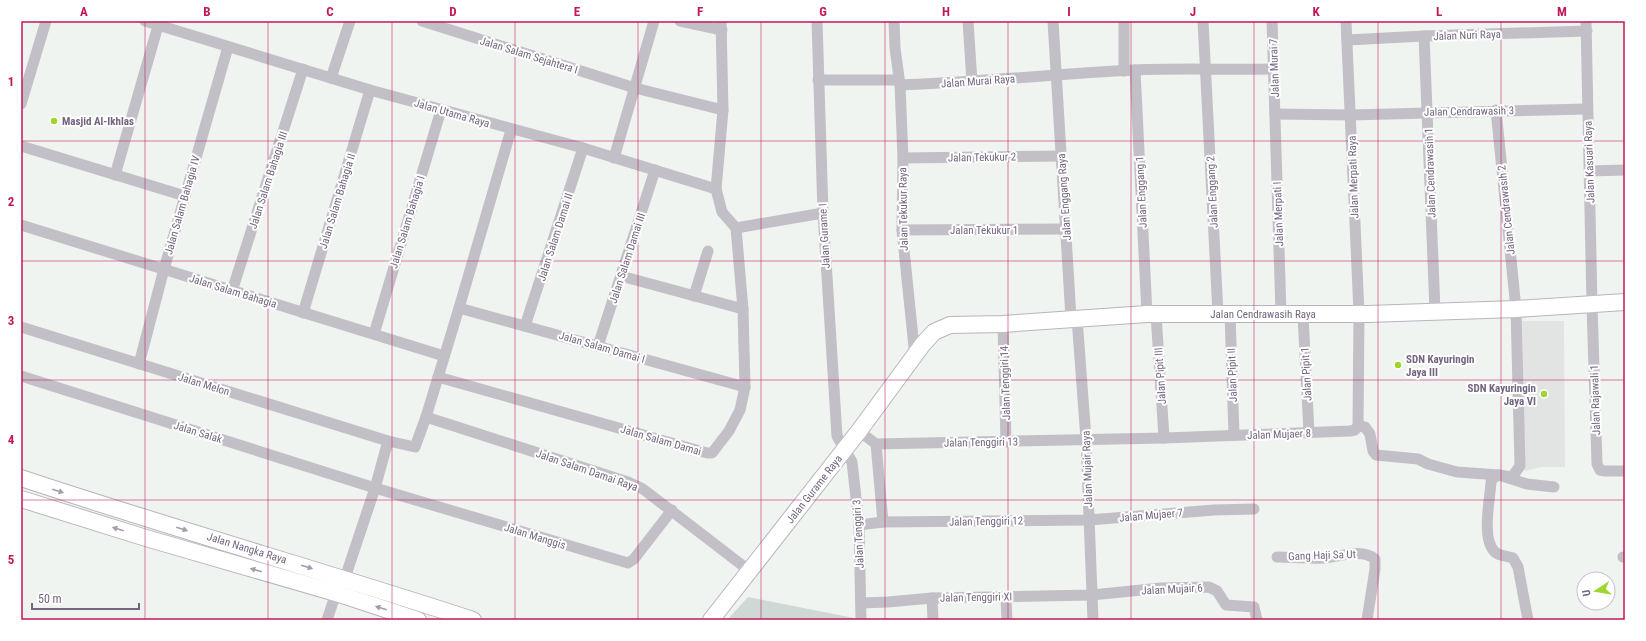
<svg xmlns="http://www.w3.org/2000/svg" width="1646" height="641" font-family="'Roboto Condensed',sans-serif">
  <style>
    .built { fill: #e2e4e4 }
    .green { fill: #cfd8d5 }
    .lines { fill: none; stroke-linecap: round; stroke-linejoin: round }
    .secondary-casing { stroke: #b8b4bc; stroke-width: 18 }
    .street { stroke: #c3bfc6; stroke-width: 11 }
    .secondary { stroke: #fff; stroke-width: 16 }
    .oneway { fill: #a49bac }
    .grid { fill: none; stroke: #c2185b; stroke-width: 1; stroke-opacity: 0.55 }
    .poi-dot { fill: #9fd62d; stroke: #fff; stroke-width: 1.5 }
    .labels { text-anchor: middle; stroke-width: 4; stroke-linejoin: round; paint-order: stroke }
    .street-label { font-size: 11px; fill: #73657f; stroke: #fff }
    .poi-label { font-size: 11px; font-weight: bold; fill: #73657f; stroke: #fff; text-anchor: start }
    .neatline { fill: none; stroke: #c2185b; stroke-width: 1.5 }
    .grid-label { font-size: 13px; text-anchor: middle; font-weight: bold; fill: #c2185b }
  </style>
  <rect width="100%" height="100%" fill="#f0f4f0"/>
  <path class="built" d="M1522,321H1564L1565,467H1542L1525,471Z"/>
  <path class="green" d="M748,597L854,618V620H727Z"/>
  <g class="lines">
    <defs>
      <g id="secondary">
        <path d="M21,478C171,528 323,571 473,620"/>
        <path d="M21,499L146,538L336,593L418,620"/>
        <path d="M711,620L859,431L923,344L934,332L950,325L1003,324L1147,314H1368L1516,309L1625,302"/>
      </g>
    </defs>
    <use href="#secondary" class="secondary-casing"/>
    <g class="street">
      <path d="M145,21L370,90L583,148L716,189"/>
      <path d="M422,21L635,88L723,110"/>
      <path d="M680,21L722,30"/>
      <path d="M721,21L723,110L716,189L722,212L736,228"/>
      <path d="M817,21L823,213L837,436L852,462L859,525L861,620"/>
      <path d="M894,21L895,48L900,85L903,158L902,230L915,357"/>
      <path d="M968,21L972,82"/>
      <path d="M1053,21L1071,318"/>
      <path d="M1124,21V71"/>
      <path d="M1203,21L1218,314"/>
      <path d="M1272,21L1281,314"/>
      <path d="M1586,21L1592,305L1597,464L1600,470L1605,471H1625"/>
      <path d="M1424,36L1435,311"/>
      <path d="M1347,40L1424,36L1587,31"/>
      <path d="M1135,70L1147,314"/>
      <path d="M331,78L350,21"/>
      <path d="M818,80H899"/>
      <path d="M900,85C978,82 1056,74 1134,70C1180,68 1227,70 1273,69"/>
      <path d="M21,104L46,21"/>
      <path d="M1496,110L1516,309L1520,466L1512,477L1499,475L1493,478L1491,482C1490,500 1481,539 1495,552C1499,556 1507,556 1513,558L1518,567L1528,620"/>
      <path d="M1275,114L1350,115L1587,109"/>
      <path d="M21,146L185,196"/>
      <path d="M614,158L654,21"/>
      <path d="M903,158L1061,156"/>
      <path d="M1590,171L1625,170"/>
      <path d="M115,175L158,26"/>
      <path d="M21,225L444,356"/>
      <path d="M736,228L823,213"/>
      <path d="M902,230L1066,229"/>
      <path d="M621,276L743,309"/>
      <path d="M232,291L303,69"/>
      <path d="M694,296L708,251"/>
      <path d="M459,308L745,387"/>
      <path d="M303,313L370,90"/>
      <path d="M1156,314L1164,438"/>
      <path d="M1230,314L1234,435"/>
      <path d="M1303,315L1309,433"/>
      <path d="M1077,318L1086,439L1093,620"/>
      <path d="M1003,324L1006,442"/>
      <path d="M525,326L583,148"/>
      <path d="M21,327L388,441L415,447L426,417L459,308L511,130"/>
      <path d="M374,334L441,110"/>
      <path d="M598,346L655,170"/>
      <path d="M139,364L164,269L228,47"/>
      <path d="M21,376L375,488L628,563L634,559L672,510"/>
      <path d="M438,377L707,453H712L729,431L740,410L745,387L743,309L736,228"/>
      <path d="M426,417L628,482L643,489L751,572"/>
      <path d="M1358,426L1365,427L1370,434L1373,451L1376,455L1418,459L1428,464L1457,472L1499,475L1527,484L1554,487"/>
      <path d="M859,431L876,444L883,522"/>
      <path d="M876,444L1164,438L1350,431L1355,430L1358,426L1359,313L1346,21"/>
      <path d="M859,525L883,522L1089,520L1214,510L1254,509"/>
      <path d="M1277,557C1292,557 1308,559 1324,558C1340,557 1361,548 1375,559V569L1367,620"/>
      <path d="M1623,557H1625"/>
      <path d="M345,578L375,488L388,441"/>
      <path d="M1006,597L1007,620"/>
      <path d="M932,598L933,620"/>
      <path d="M861,603L888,602L932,598L1092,595L1161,588L1209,587L1217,591L1226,605L1254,607L1257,620"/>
      <path d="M327,620L336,593"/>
    </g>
    <use href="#secondary" class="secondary"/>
  </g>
  <defs><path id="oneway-solid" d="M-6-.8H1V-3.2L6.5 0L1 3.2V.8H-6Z"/></defs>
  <g class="oneway">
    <use href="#oneway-solid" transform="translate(58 491) rotate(18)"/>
    <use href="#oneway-solid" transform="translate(118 529) rotate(-162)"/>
    <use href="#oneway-solid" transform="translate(182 529) rotate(17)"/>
    <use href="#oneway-solid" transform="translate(307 567) rotate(17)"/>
    <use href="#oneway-solid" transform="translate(256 570) rotate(-164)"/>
    <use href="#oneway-solid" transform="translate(381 608) rotate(-162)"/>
  </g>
  <path class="grid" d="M145,21V620M268,21V620M392,21V620M515,21V620M638,21V620M761,21V620M885,21V620M1008,21V620M1131,21V620M1254,21V620M1378,21V620M1501,21V620M21,141H1625M21,261H1625M21,380H1625M21,500H1625"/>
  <g class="poi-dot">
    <circle cx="54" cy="121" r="4"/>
    <circle cx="1398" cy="365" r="4"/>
    <circle cx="1544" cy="394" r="4"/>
  </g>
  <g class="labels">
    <g class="street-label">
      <text transform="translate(1467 35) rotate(-2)" y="4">Jalan Nuri Raya</text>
      <text transform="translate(529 55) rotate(17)" y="4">Jalan Salam Sejahtera I</text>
      <text transform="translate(1274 68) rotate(-92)" y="4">Jalan Murai 7</text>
      <text transform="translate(978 81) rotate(-4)" y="4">Jalan Murai Raya</text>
      <text transform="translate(1469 111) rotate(-1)" y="4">Jalan Cendrawasih 3</text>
      <text transform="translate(452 113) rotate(16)" y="4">Jalan Utama Raya</text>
      <text transform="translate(982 157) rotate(-1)" y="4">Jalan Tekukur 2</text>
      <text transform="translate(1589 162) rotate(-92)" y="4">Jalan Kasuari Raya</text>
      <text transform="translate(1430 173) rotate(-92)" y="4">Jalan Cendrawasih 1</text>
      <text transform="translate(1353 177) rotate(-92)" y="4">Jalan Merpati Raya</text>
      <text transform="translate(268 180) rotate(-72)" y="4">Jalan Salam Bahagia III</text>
      <text transform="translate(1141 192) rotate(-93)" y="4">Jalan Enggang 1</text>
      <text transform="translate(1212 192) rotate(-93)" y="4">Jalan Enggang 2</text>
      <text transform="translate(1064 197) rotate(-94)" y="4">Jalan Enggang Raya</text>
      <text transform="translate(337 201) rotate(-73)" y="4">Jalan Salam Bahagia II</text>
      <text transform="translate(182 205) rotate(-74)" y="4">Jalan Salam Bahagia IV</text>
      <text transform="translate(903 209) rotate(-91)" y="4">Jalan Tekukur Raya</text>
      <text transform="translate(1506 210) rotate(-96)" y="4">Jalan Cendrawasih 2</text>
      <text transform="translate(1278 214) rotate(-92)" y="4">Jalan Merpati I</text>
      <text transform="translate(407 222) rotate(-73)" y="4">Jalan Salam Bahagia I</text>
      <text x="984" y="234">Jalan Tekukur 1</text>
      <text transform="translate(824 236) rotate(-93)" y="4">Jalan Gurame I</text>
      <text transform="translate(555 237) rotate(-72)" y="4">Jalan Salam Damai II</text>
      <text transform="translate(627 258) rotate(-72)" y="4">Jalan Salam Damai III</text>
      <text transform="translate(233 291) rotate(17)" y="4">Jalan Salam Bahagia</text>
      <text x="1263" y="318">Jalan Cendrawasih Raya</text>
      <text transform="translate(602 347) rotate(16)" y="4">Jalan Salam Damai I</text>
      <text transform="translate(1306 374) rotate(-93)" y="4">Jalan Pipit 1</text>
      <text transform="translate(1232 375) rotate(-92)" y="4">Jalan Pipit II</text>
      <text transform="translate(1160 376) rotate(-94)" y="4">Jalan Pipit III</text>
      <text transform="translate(1005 383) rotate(-92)" y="4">Jalan Tenggiri 14</text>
      <text transform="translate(204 384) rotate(17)" y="4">Jalan Melon</text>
      <text transform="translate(1595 400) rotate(-92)" y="4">Jalan Rajawali 1</text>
      <text transform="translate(198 432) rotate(17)" y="4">Jalan Salak</text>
      <text transform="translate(1279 434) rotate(-2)" y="4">Jalan Mujaer 8</text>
      <text transform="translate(661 440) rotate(16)" y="4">Jalan Salam Damai</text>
      <text transform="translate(981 442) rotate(-1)" y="4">Jalan Tenggiri 13</text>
      <text transform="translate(1087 469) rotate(-92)" y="4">Jalan Mujair Raya</text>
      <text transform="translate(587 470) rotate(19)" y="4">Jalan Salam Damai Raya</text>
      <text transform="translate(814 489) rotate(-52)" y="4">Jalan Gurame Raya</text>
      <text transform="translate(1151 515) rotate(-5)" y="4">Jalan Mujaer 7</text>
      <text transform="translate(986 521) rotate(-1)" y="4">Jalan Tenggiri 12</text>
      <text transform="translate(858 534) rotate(-93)" y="4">Jalan Tenggiri 3</text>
      <text transform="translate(535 536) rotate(17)" y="4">Jalan Manggis</text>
      <text transform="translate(247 548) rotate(17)" y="4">Jalan Nangka Raya</text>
      <text transform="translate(1322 555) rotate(-2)" y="4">Gang Haji Sa Ut</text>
      <text transform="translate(1172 589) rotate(-3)" y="4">Jalan Mujair 6</text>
      <text transform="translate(976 597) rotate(-1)" y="4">Jalan Tenggiri XI</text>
    </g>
    <g class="poi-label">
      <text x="62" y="125">Masjid Al-Ikhlas</text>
      <text x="1406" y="363">SDN Kayuringin<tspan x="1406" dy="13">Jaya III</tspan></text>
      <text x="1536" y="392" text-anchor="end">SDN Kayuringin<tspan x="1536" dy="13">Jaya VI</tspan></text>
    </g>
  </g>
  <rect width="1646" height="641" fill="none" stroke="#ffffff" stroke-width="44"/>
  <g transform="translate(1596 591) rotate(258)"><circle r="19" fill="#ffffff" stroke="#c7c1cc"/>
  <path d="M0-3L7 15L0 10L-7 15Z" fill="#9fd62d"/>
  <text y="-6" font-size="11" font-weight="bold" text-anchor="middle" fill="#73657f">U</text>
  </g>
  <path d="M32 603v6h107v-6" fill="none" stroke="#73657f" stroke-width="2"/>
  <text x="38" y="603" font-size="12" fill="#73657f" stroke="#ffffff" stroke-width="3" paint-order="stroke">50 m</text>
  <rect x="22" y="22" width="1602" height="597" class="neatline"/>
  <g class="grid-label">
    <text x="84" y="16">A</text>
    <text x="207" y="16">B</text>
    <text x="330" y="16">C</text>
    <text x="453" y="16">D</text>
    <text x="577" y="16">E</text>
    <text x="700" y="16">F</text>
    <text x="823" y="16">G</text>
    <text x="946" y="16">H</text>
    <text x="1069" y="16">I</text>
    <text x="1193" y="16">J</text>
    <text x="1316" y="16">K</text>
    <text x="1439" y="16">L</text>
    <text x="1562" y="16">M</text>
    <text x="11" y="86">1</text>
    <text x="11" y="206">2</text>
    <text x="11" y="325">3</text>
    <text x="11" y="444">4</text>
    <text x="11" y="564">5</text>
  </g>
</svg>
